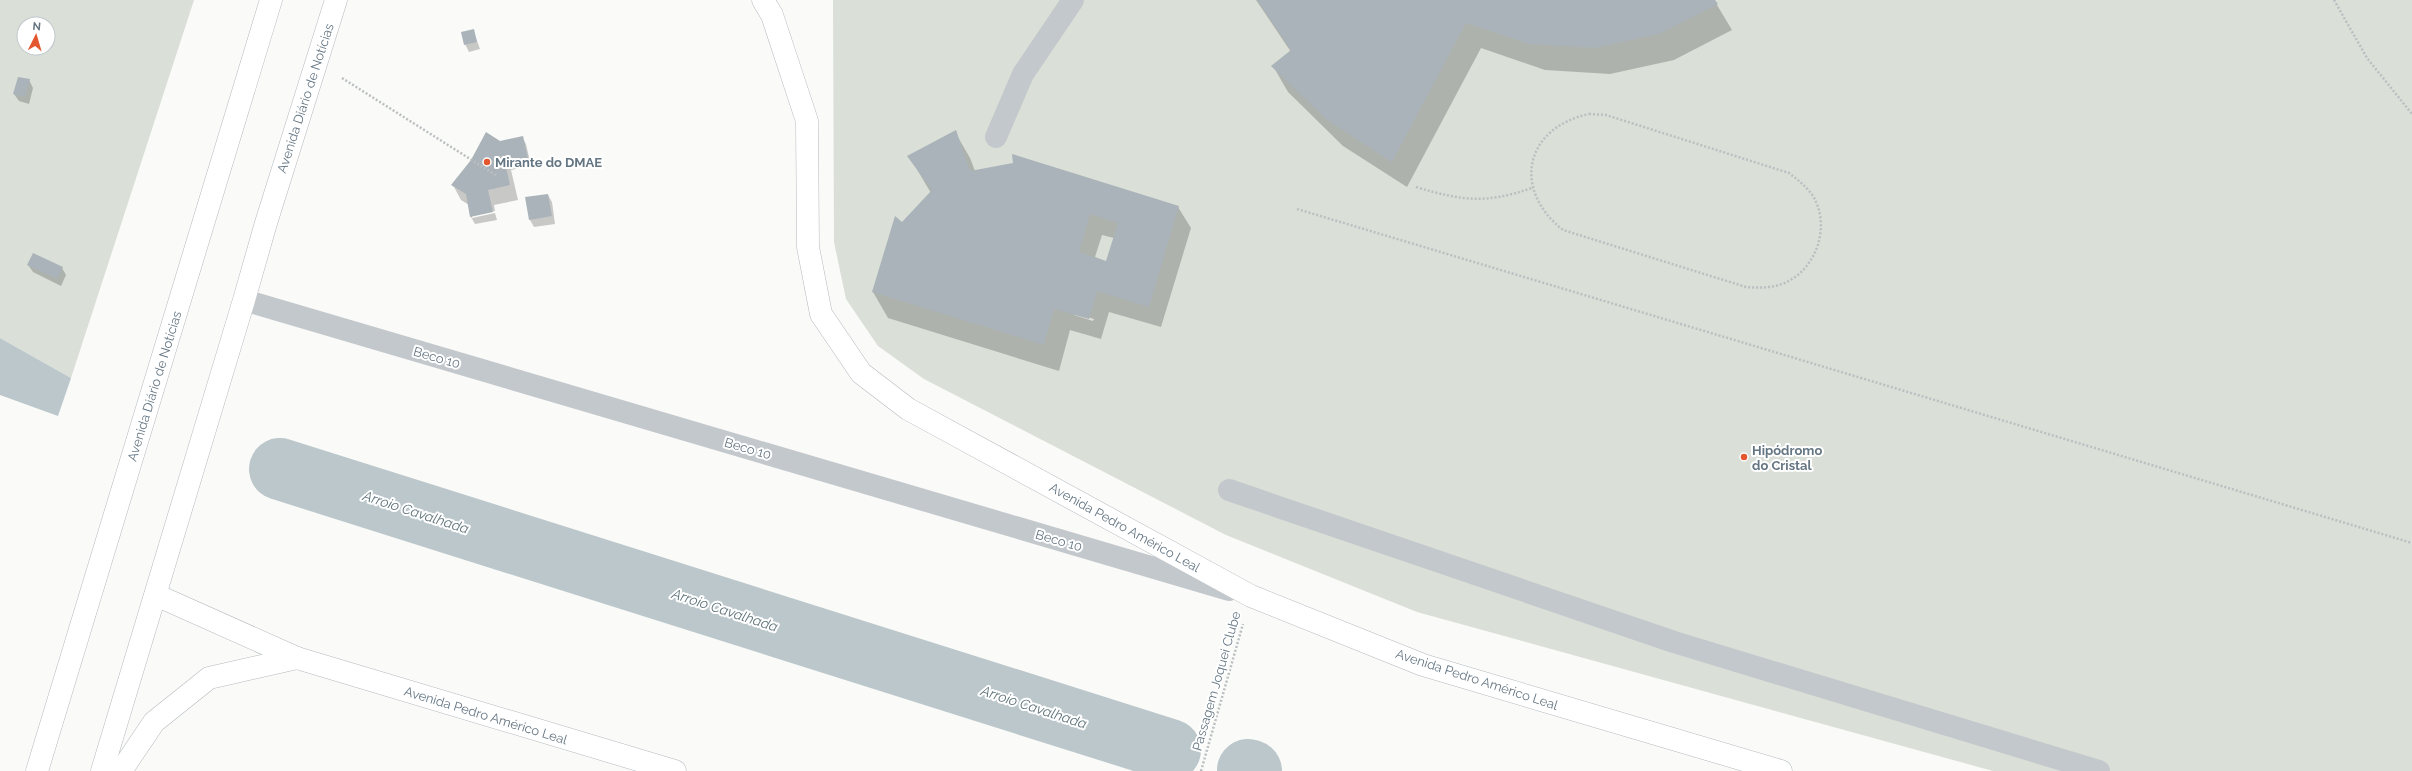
<svg xmlns="http://www.w3.org/2000/svg" width="2412" height="771" font-family="Raleway,sans-serif">
  <style>
    .green { fill: #dadfd7; fill-rule: evenodd }
    .water { fill: #bbc7cb }
    .shadow { fill: #0003; fill-rule: evenodd }
    .lines { fill: none; stroke-linecap: round; stroke-linejoin: round }
    .river { stroke: #bbc7cb; stroke-width: 62 }
    .building { fill: #aab3b9; fill-rule: evenodd }
    .major-casing { stroke: #b5babe; stroke-width: 23 }
    .path { stroke: #bbbfc2; stroke-width: 2.5; stroke-dasharray: 2 2; stroke-linecap: butt }
    .minor { stroke: #c3c8cc; stroke-width: 22 }
    .major { stroke: #fff; stroke-width: 22 }
    .poi-dot { fill: #e4572e; stroke: #fff; stroke-width: 1.5 }
    .labels { text-anchor: middle; stroke-width: 4; stroke-linejoin: round; paint-order: stroke }
    .street-label { font-size: 13px; fill: #657683; stroke: #fff }
    .poi-label { font-size: 13px; font-weight: bold; fill: #657683; stroke: #fff; text-anchor: start }
    .water-label { font-size: 14px; font-style: italic; fill: #60757c; stroke: #fff }
  </style>
  <rect width="100%" height="100%" fill="#fafaf8"/>
  <g class="green">
    <path d="M0,0H194L71,378L0,338ZM24,24H48V48H24Z"/>
    <path d="M833,0H2412V771H1993L1417,612L1226,535L924,379L878,346L846,299L834,242Z"/>
  </g>
  <path class="water" d="M0,338L71,378L58,416L0,395Z"/>
  <g class="shadow">
    <path d="M1256,0H1714L1732,30L1674,60L1610,74L1545,70L1481,48L1407,187L1343,146L1288,92L1273,66L1291,52Z"/>
    <path d="M473,30L480,49L469,52L465,44Z"/>
    <path d="M29,80L33,88L29,104L19,101L14,94Z"/>
    <path d="M955,132L970,158L975,171L1178,207L1191,228L1161,327L1109,312L1101,339L1070,330L1059,371L888,318L873,292L902,223L931,193L909,156ZM1102,235L1114,238L1107,262L1095,257ZM1074,313L1094,319L1093,321L1074,315Z"/>
    <path d="M522,137L526,144L531,166L511,170L518,200L494,205L495,211L472,216V218L495,213L497,220L475,224L471,217L469,205L461,200L453,185L500,142Z"/>
    <path d="M548,195L552,202L555,224L534,227L530,220Z"/>
    <path d="M28,265L62,268L66,275L61,286L33,272Z"/>
  </g>
  <g class="lines">
    <g class="river">
      <path d="M280,469L1170,750"/>
      <path d="M1248,770L1251,771"/>
    </g>
  </g>
  <g class="building">
    <path d="M1257,0H1715L1718,4L1659,34L1595,48L1529,44L1466,23L1392,162L1327,120L1271,66L1291,50Z"/>
    <path d="M474,29L477,42L464,45L461,32Z"/>
    <path d="M18,77L30,79L25,97L13,94Z"/>
    <path d="M956,130L970,171L1013,163L1012,154L1179,206L1149,307L1097,291L1089,319L1054,309L1044,345L872,292L895,216L902,222L932,190L907,156ZM1090,214L1118,223L1106,261L1079,252Z"/>
    <path d="M486,132L500,141L523,136L528,158L505,163L510,185L488,190L493,212L470,217L466,194L451,185L471,160Z"/>
    <path d="M548,194L552,216L529,220L525,197Z"/>
    <path d="M33,253L63,267L57,279L27,265Z"/>
  </g>
  <g class="lines">
    <defs>
      <g id="major">
        <path d="M763,0L772,15L807,121L808,247L821,314L861,373L908,409L1251,596L1423,665L1781,771"/>
        <path d="M156,595L297,658L675,771"/>
        <path d="M37,771L271,0"/>
        <path d="M102,771L244,300L266,223L336,0"/>
        <path d="M121,771L154,722L209,678L297,658"/>
      </g>
    </defs>
    <use href="#major" class="major-casing"/>
    <g class="path">
      <path d="M2334,0L2367,58L2412,114"/>
      <path d="M342,78L497,176"/>
      <path d="M1589,114L1606,115L1789,173C1798,180 1806,186 1813,196C1832,228 1815,274 1779,285C1768,288 1757,288 1746,287L1563,230C1512,190 1524,128 1589,114Z"/>
      <path d="M1416,187C1463,201 1485,204 1532,188"/>
      <path d="M1297,209L2412,543"/>
      <path d="M1201,771L1243,624"/>
    </g>
    <g class="minor">
      <path d="M996,137L1023,74L1073,0"/>
      <path d="M244,300L1229,590"/>
      <path d="M1229,490L1674,642L2099,771"/>
    </g>
    <use href="#major" class="major"/>
  </g>
  <g class="poi-dot">
    <circle cx="487" cy="162" r="4"/>
    <circle cx="1744" cy="457" r="4"/>
  </g>
  <g class="labels">
    <g class="street-label">
      <text transform="translate(305 98) rotate(-72)" y="5">Avenida Diário de Notícias</text>
      <text transform="translate(437 357) rotate(16)" y="5">Beco 10</text>
      <text transform="translate(154 386) rotate(-73)" y="5">Avenida Diário de Notícias</text>
      <text transform="translate(748 448) rotate(16)" y="5">Beco 10</text>
      <text transform="translate(1125 527) rotate(29)" y="5">Avenida Pedro Américo Leal</text>
      <text transform="translate(1059 540) rotate(16)" y="5">Beco 10</text>
      <text transform="translate(1477 679) rotate(18)" y="5">Avenida Pedro Américo Leal</text>
      <text transform="translate(1216 681) rotate(-74)" y="5">Passagem Joquei Clube</text>
      <text transform="translate(486 715) rotate(17)" y="5">Avenida Pedro Américo Leal</text>
    </g>
    <g class="poi-label">
      <text x="495" y="167">Mirante do DMAE</text>
      <text x="1752" y="455">Hipódromo<tspan x="1752" dy="15">do Cristal</tspan></text>
    </g>
    <g class="water-label">
      <text transform="translate(416 512) rotate(18)" y="5">Arroio Cavalhada</text>
      <text transform="translate(725 610) rotate(18)" y="5">Arroio Cavalhada</text>
      <text transform="translate(1034 707) rotate(18)" y="5">Arroio Cavalhada</text>
    </g>
  </g>
  <g transform="translate(36 36) rotate(5)"><circle r="19" fill="#ffffff" stroke="#c1c8cd"/>
  <path d="M0-3L7 15L0 10L-7 15Z" fill="#e4572e"/>
  <text y="-6" font-size="11" font-weight="bold" text-anchor="middle" fill="#657683">N</text>
  </g>
</svg>
